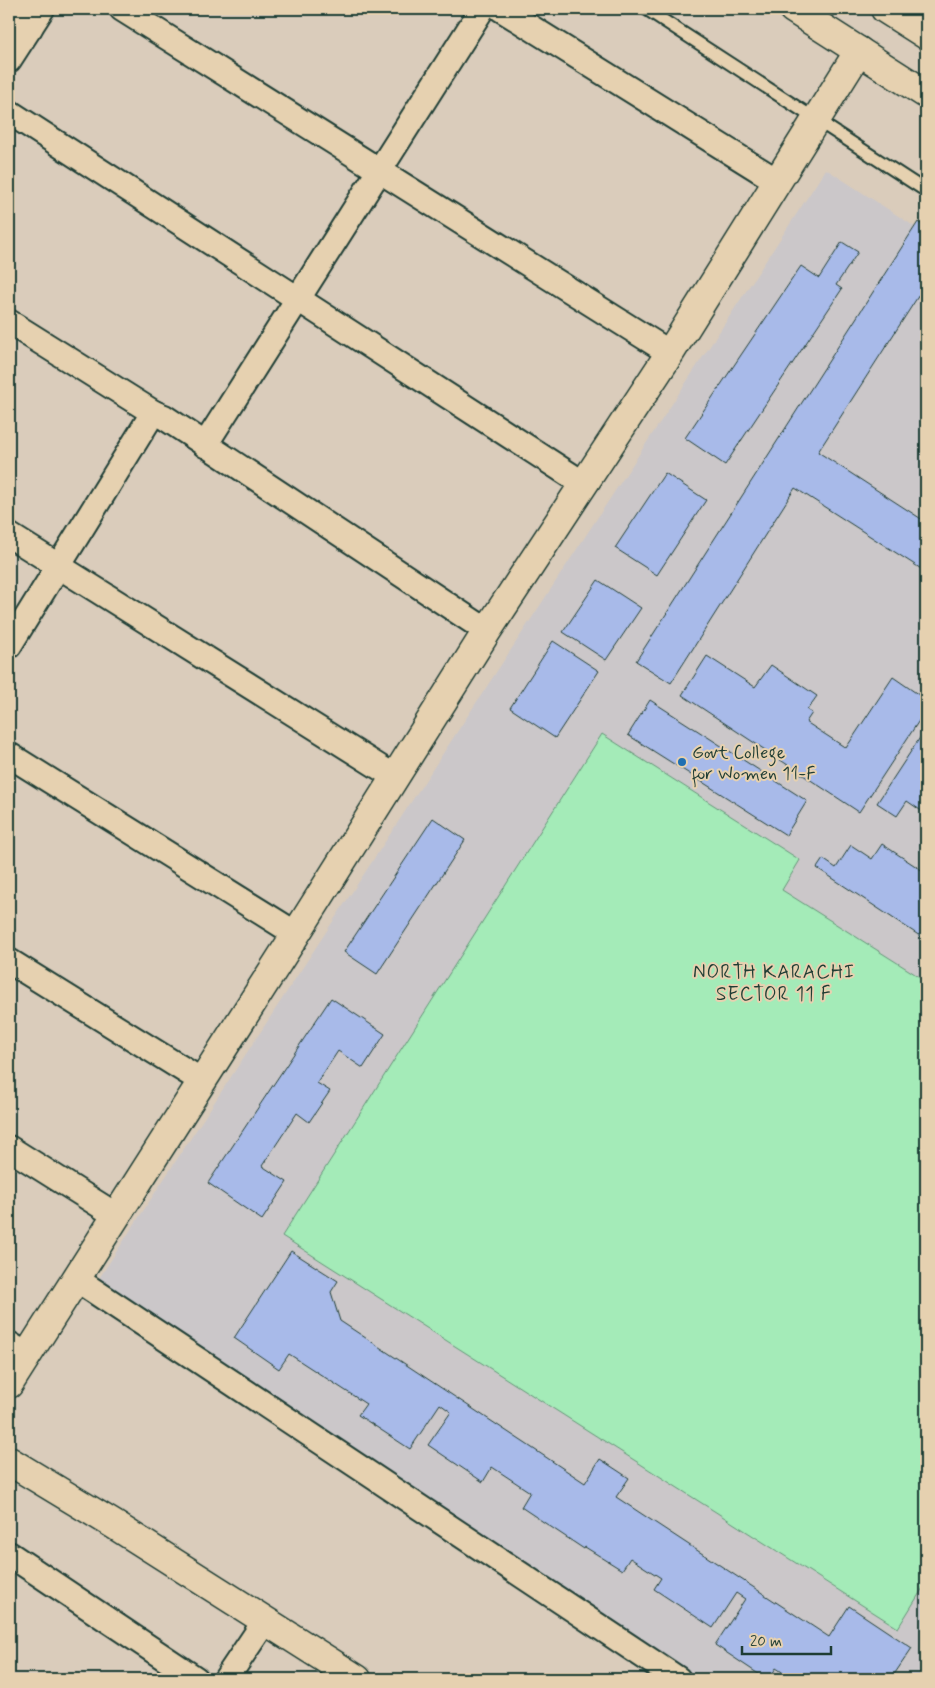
<svg xmlns="http://www.w3.org/2000/svg" width="935" height="1688" font-family="Mynerve,sans-serif">
  <style>
    .built { fill: #cbc7c9 }
    .green { fill: #a4ebb8; stroke: #629476 }
    .building { fill: #a8bae9; stroke: #1f3d34 }
    .lines { fill: none; stroke-linecap: round; stroke-linejoin: round }
    .service-casing { stroke: #1f3d34; stroke-width: 15 }
    .minor-casing { stroke: #1f3d34; stroke-width: 28 }
    .tertiary-casing { stroke: #1f3d34; stroke-width: 31 }
    .secondary-casing { stroke: #1f3d34; stroke-width: 31 }
    .service { stroke: #e6d1b0; stroke-width: 11 }
    .minor { stroke: #e6d1b0; stroke-width: 24 }
    .tertiary { stroke: #e6d1b0; stroke-width: 28 }
    .secondary { stroke: #e6d1b0; stroke-width: 28 }
    .poi-dot { fill: #1f6fb2; stroke: #e6d1b0; stroke-width: 2 }
    .labels { text-anchor: middle; stroke-width: 4; stroke-linejoin: round; paint-order: stroke }
    .poi-label { font-size: 18px; fill: #1f3d34; stroke: #e6d1b0; text-anchor: start }
    .neighbourhood-label { font-size: 19px; letter-spacing: 1px; fill: #1f3d34; stroke: #e6d1b0 }
  </style>
  <rect width="100%" height="100%" fill="#daccbb"/>
  <filter id="ink" filterUnits="userSpaceOnUse"><feTurbulence type="fractalNoise" baseFrequency=".02" numOctaves="2"/><feDisplacementMap in="SourceGraphic" scale="10" xChannelSelector="R" yChannelSelector="G"/><feConvolveMatrix kernelMatrix="1 2 1 2 8 2 1 2 1" color-interpolation-filters="sRGB"/></filter>
  <g filter="url(#ink)">
    <path class="built" d="M826,169L926,234V1679H679L92,1289Z"/>
    <path class="green" d="M602,734L800,860L782,890L926,981V1583L898,1628L282,1236Z"/>
    <g class="building">
      <path d="M918,222L926,228V284L818,452L926,522V572L795,488L671,683L636,661Z"/>
      <path d="M842,242L858,252L836,285L842,289L725,465L685,438L801,266L819,278Z"/>
      <path d="M665,473L706,500L657,575L615,548Z"/>
      <path d="M598,580L641,608L606,660L563,632Z"/>
      <path d="M553,641L599,671L555,738L510,708Z"/>
      <path d="M707,656L755,687L771,665L817,696L807,710L812,713L806,722L846,748L893,677L922,697L926,690V710L859,812L682,695Z"/>
      <path d="M650,700L807,801L786,835L628,735Z"/>
      <path d="M923,733L926,735V814L907,801L897,816L877,803Z"/>
      <path d="M433,818L465,840L377,974L344,952Z"/>
      <path d="M882,844L926,873V940L817,868L823,859L836,868L851,845L872,859Z"/>
      <path d="M331,998L385,1034L363,1068L338,1051L317,1083L330,1091L309,1122L297,1113L262,1166L287,1182L262,1220L208,1183Z"/>
      <path d="M291,1251L338,1281L331,1292L340,1321L585,1483L600,1459L629,1478L616,1497L829,1637L849,1606L912,1648L891,1679H793L776,1668L769,1679H766L715,1645L745,1599L736,1593L713,1628L654,1589L661,1578L630,1558L622,1570L585,1547L584,1549L521,1507L530,1492L492,1467L483,1482L428,1445L451,1412L440,1404L410,1449L358,1415L366,1404L289,1354L279,1369L234,1338Z"/>
    </g>
    <g class="lines">
      <defs>
        <path id="service" d="M646,9L926,191"/>
        <g id="minor">
          <path d="M122,9L670,353"/>
          <path d="M501,9L777,181"/>
          <path d="M9,14L30,28"/>
          <path d="M9,60L42,9"/>
          <path d="M9,112L584,484"/>
          <path d="M9,322L154,413"/>
          <path d="M205,445L482,9"/>
          <path d="M9,535L395,777"/>
          <path d="M9,646L148,421L154,413L164,417L487,631"/>
          <path d="M9,755L296,934"/>
          <path d="M9,961L202,1081"/>
          <path d="M9,1148L117,1216"/>
          <path d="M76,1279L678,1679"/>
          <path d="M9,1344L27,1355"/>
          <path d="M9,1554L196,1679"/>
          <path d="M226,1679L265,1621"/>
        </g>
        <g id="tertiary">
          <path d="M9,1384L296,934L487,631L670,353L859,51"/>
          <path d="M9,1461L113,1524L357,1679"/>
        </g>
        <g id="secondary">
          <path d="M793,9L926,94"/>
          <path d="M885,9L926,35"/>
        </g>
      </defs>
      <use href="#service" class="service-casing"/>
      <use href="#minor" class="minor-casing"/>
      <use href="#tertiary" class="tertiary-casing"/>
      <use href="#secondary" class="secondary-casing"/>
      <use href="#service" class="service"/>
      <use href="#minor" class="minor"/>
      <use href="#tertiary" class="tertiary"/>
      <use href="#secondary" class="secondary"/>
    </g>
  </g>
  <circle class="poi-dot" cx="682" cy="762" r="5"/>
  <g class="labels">
    <g class="poi-label">
      <text x="692" y="758">Govt College<tspan x="692" dy="21">for Women 11-F</tspan></text>
    </g>
    <g class="neighbourhood-label">
      <text x="774" y="978">NORTH KARACHI<tspan x="774" dy="22">SECTOR 11 F</tspan></text>
    </g>
  </g>
  <rect width="935" height="1688" fill="none" stroke="#e6d1b0" stroke-width="30"/>
  <rect x="15" y="15" width="905" height="1658" fill="none" stroke="#1f3d34" stroke-width="2" filter="url(#ink)"/>
  <path d="M742 1646v8h89v-8" fill="none" stroke="#1f3d34" stroke-width="2.5"/>
  <text x="750" y="1646" font-size="15" fill="#1f3d34" stroke="#e6d1b0" stroke-width="4" paint-order="stroke">20 m</text>
</svg>
